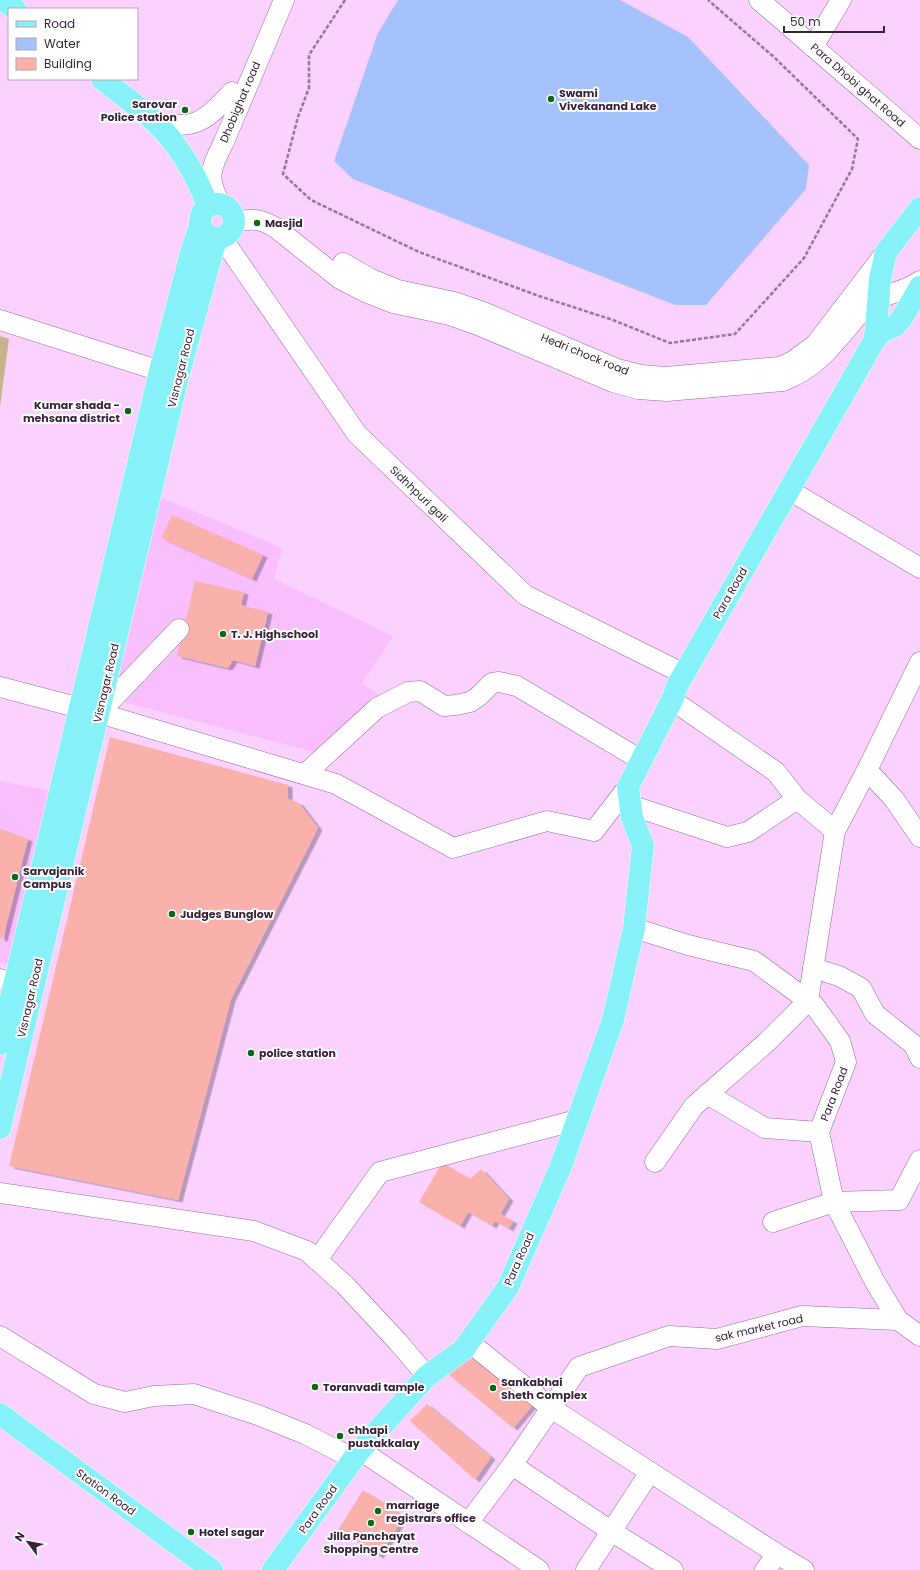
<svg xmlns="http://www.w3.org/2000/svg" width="920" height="1570" font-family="Poppins,sans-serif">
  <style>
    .built { fill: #f8befe }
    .green { fill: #c8b48c }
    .water { fill: #a5c2fc }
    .building { fill: #fab0ab; filter: url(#shadow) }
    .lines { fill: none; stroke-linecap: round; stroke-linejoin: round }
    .minor-casing { stroke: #98689c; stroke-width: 21 }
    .major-casing { stroke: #fff; stroke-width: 23 }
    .path { stroke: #957698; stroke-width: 2.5; stroke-dasharray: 4 2; stroke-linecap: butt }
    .minor { stroke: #fff; stroke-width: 20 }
    .major { stroke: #87f1fa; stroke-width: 22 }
    .poi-dot { fill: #0a6912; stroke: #fff; stroke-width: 1.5 }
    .labels { text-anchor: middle; stroke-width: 4; stroke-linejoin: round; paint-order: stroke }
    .street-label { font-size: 11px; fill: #38243a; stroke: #fff }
    .poi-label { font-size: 11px; font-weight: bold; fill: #38243a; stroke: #fff; text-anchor: start }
  </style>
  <defs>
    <filter id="shadow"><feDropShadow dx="4.5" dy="2.5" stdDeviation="0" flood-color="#0004"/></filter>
  </defs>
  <rect width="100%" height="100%" fill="#fbd1ff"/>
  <g class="built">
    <path d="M158,496L282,548L274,579L393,636L362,683L385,699L326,755L112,699Z"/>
    <path d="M0,781L51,791L9,965L0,963Z"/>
  </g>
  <path class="green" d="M0,336L9,339L0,407Z"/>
  <path class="water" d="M398,0H620L688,37L809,165L806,189L706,305H675L353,179L334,161L378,33Z"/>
  <g class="building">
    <path d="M172,515L263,555L252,579L161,538Z"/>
    <path d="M195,581L244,592L241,605L268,612L255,666L233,660L228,668L177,656Z"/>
    <path d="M110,737L288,785V799L299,803L318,828L231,999L178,1200L9,1166Z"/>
    <path d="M0,829L28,839L3,939L0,938Z"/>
    <path d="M442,1163L470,1179L481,1169L509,1199L500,1214L513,1221L509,1229L495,1221L492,1226L468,1212L460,1226L419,1202Z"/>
    <path d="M471,1348L537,1400L513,1428L449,1375Z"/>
    <path d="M427,1404L491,1457L475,1480L410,1421Z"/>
    <path d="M363,1490L404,1516L379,1556L338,1530Z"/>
  </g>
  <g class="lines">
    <defs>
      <g id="minor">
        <path d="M759,0L920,139"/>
        <path d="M813,47L841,0"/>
        <path d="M155,122C194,131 206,121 232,92"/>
        <path d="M221,204C206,180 210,168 223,144L284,0"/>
        <path d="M235,222C251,218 262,219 276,228L340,279L365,292L393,303L450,315L478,325L613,382L638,389L667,391L783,381C815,368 828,351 849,326C855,320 860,311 867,305C883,293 904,293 920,281"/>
        <path d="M222,238L357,434L525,595L684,674"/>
        <path d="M343,263L371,279L398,290L454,302L483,312L617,369L641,375L666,377L780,367L793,361L815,345L886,252"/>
        <path d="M0,320L176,376"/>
        <path d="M789,490L920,568"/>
        <path d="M0,687L99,713L336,784L453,848L547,821L594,831L628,787"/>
        <path d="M672,700L776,772L797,799L835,831"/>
        <path d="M99,713L179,629"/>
        <path d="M867,770L894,799L920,837"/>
        <path d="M305,774L377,708L408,692L420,691L444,706L456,705L470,702L479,696L492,683L499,682L517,686L641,760"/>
        <path d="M630,805L727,837L748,832L797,799"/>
        <path d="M634,928L688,945L754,961L814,1005L840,1041L846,1062L819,1132L834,1202L875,1282L898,1320L920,1336"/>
        <path d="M813,968L839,976L861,988L875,1014L914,1045L920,1058"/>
        <path d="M0,979L31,988"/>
        <path d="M707,1094L765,1128L819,1132"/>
        <path d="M655,1162L694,1106L767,1042L808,1001L835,831L867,770L920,662"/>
        <path d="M0,1193L254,1231L307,1251L345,1285L398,1342L427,1376"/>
        <path d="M773,1222L834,1202L899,1200L920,1160"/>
        <path d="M317,1260L380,1172L577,1120"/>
        <path d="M0,1336L94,1394L125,1402L154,1396L194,1394L258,1415L305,1434L354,1459"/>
        <path d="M469,1342L551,1408L777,1554L765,1570"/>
        <path d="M360,1450L539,1570"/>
        <path d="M512,1465L611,1531L673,1570"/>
        <path d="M468,1523L512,1465L579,1367L669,1336L717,1339L802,1316L898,1320"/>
        <path d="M777,1554L804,1570"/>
        <path d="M586,1570L650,1472"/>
      </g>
      <g id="major">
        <path d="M4,0L15,9"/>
        <path d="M102,79C119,93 138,106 154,121C179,144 196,175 208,206"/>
        <circle cx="217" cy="221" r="17"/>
        <path d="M874,341L876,329L880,279L886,252L920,208"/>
        <path d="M0,1044L160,371L192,249L200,226"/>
        <path d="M0,1128L178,377L216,239"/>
        <path d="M0,1414L212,1570"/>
        <path d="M273,1570L360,1450L427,1376L463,1350L508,1287L561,1166L613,1020L634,928L643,845L632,818L628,787L672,700L677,686L874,341L881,332L895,326L902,318L920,287"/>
      </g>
    </defs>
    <use href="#minor" class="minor-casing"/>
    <use href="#major" class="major-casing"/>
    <path class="path" d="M345,0L309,55V88L298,117L283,174L311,200L419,252L539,296L613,320L670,343L735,334L804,258L852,169L858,139L775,58L708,0"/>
    <use href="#minor" class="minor"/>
    <use href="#major" class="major"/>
  </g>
  <g class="poi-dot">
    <circle cx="551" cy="99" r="4"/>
    <circle cx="185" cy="110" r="4"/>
    <circle cx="257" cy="223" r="4"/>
    <circle cx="128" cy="411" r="4"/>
    <circle cx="223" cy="634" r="4"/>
    <circle cx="15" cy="877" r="4"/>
    <circle cx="172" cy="914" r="4"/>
    <circle cx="251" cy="1053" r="4"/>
    <circle cx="315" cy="1387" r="4"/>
    <circle cx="493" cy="1388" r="4"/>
    <circle cx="340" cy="1436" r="4"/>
    <circle cx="378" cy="1511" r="4"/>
    <circle cx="371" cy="1523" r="4"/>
    <circle cx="191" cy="1532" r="4"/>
  </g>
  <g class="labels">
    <g class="street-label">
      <text transform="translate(858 85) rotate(41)" y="4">Para Dhobi ghat Road</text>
      <text transform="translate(240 102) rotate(-67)" y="4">Dhobighat road</text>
      <text transform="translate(585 354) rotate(22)" y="4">Hedri chock road</text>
      <text transform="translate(181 368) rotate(-76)" y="4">Visnagar Road</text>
      <text transform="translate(419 494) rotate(44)" y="4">Sidhhpuri gali</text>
      <text transform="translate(730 593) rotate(-60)" y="4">Para Road</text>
      <text transform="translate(106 683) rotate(-77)" y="4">Visnagar Road</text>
      <text transform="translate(30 998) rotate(-77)" y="4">Visnagar Road</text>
      <text transform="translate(834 1094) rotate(-69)" y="4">Para Road</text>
      <text transform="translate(519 1259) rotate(-66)" y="4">Para Road</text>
      <text transform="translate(759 1328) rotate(-13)" y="4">sak market road</text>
      <text transform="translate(106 1492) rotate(36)" y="4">Station Road</text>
      <text transform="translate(318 1509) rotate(-54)" y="4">Para Road</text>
    </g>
    <g class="poi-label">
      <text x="559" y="97">Swami<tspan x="559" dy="13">Vivekanand Lake</tspan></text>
      <text x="177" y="108" text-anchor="end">Sarovar<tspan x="177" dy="13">Police station</tspan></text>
      <text x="265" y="227">Masjid</text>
      <text x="120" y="409" text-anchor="end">Kumar shada -<tspan x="120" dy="13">mehsana district</tspan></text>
      <text x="231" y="638">T. J. Highschool</text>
      <text x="23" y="875">Sarvajanik<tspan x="23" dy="13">Campus</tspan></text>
      <text x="180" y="918">Judges Bunglow</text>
      <text x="259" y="1057">police station</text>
      <text x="501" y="1386">Sankabhai<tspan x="501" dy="13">Sheth Complex</tspan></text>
      <text x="323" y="1391">Toranvadi tample</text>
      <text x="348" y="1434">chhapi<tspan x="348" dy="13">pustakkalay</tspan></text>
      <text x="386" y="1509">marriage<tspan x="386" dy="13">registrars office</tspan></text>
      <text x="199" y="1536">Hotel sagar</text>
      <text x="371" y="1540" text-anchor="middle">Jilla Panchayat<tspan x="371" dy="13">Shopping Centre</tspan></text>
    </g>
  </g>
  <rect x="8" y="8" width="130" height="72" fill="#ffffff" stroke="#afa7b0"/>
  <rect x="16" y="21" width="20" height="6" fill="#87f1fa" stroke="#afa7b0"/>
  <text x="44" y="28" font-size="12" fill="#38243a">Road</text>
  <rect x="16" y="38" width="20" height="12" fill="#a5c2fc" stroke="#afa7b0"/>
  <text x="44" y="48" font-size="12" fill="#38243a">Water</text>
  <rect x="16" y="58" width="20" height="12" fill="#fab0ab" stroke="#afa7b0"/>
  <text x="44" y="68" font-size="12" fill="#38243a">Building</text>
  <g transform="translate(28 1542) rotate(302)" stroke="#ffffff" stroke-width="3" paint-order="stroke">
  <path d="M0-3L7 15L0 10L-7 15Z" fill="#38243a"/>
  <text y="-6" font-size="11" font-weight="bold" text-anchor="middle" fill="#38243a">N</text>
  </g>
  <path d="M784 26v6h100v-6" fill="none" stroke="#38243a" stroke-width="2"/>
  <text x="790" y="26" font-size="12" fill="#38243a" stroke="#ffffff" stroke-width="3" paint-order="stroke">50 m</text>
</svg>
